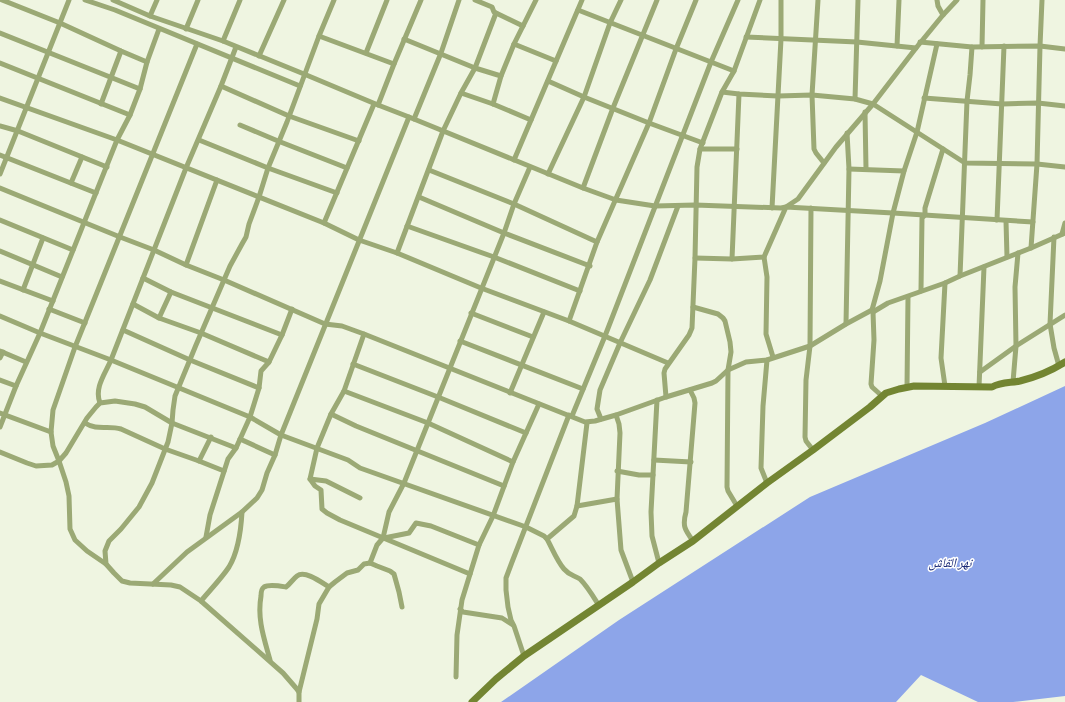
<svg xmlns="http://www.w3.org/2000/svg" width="1065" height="702" viewBox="0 0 1065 702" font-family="'Alegreya Sans','Noto Naskh Arabic',sans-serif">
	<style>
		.water { fill: #8da5e9 }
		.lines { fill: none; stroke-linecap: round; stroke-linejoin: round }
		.street { stroke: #9ba975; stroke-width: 5 }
		.secondary { stroke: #738532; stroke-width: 7 }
		.labels { text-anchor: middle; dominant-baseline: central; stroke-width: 3; stroke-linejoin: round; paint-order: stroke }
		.water-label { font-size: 13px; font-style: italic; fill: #1b2a77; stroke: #fff }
	</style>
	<rect width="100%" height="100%" fill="#eff5e1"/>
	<path class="water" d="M1065,386V696L1013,702H978L921,675L896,702H501L619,620L810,497L985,423Z"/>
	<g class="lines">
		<g class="street">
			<path d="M2,0L60,23L121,51L147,62"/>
			<path d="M85,0L115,10L300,86"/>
			<path d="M113,0L150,16L223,41L304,74L378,105L409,117L583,188L616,200L655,206L695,205L781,208L786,207L798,199L836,147L873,104L916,48L943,15L957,0"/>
			<path d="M475,0L492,7L494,12L523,26"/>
			<path d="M818,0L812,95L814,149L816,153L824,163"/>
			<path d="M937,0L938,6L943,15"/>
			<path d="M578,10L734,71"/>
			<path d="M150,16L157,0"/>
			<path d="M186,29L198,0"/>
			<path d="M0,33L140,89"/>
			<path d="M319,36L394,64"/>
			<path d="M746,37L857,42L916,48"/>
			<path d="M404,39L475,68L501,76"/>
			<path d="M223,41L240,0"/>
			<path d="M920,42L972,47L1040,46L1065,49"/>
			<path d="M514,44L556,61"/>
			<path d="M897,46L899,0"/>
			<path d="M982,47L983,0"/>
			<path d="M366,53L387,0"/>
			<path d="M259,56L284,0"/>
			<path d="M0,63L130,115"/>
			<path d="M548,81L584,97L649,123L703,143"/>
			<path d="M221,86L289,116L359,141"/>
			<path d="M722,92L739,94L778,96L812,95L855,99L873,104L965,163L1037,164L1065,167"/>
			<path d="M461,93L493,104L531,120"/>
			<path d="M0,98L117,140L324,223L359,240L397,253L481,288L569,321L668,363"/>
			<path d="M924,98L1002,104L1038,103L1065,106"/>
			<path d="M855,99L858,0"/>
			<path d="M101,104L121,51"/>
			<path d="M493,104L501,76L514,44L536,0"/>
			<path d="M378,105L394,64L421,0"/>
			<path d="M865,112L866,169"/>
			<path d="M414,119L441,53L459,0"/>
			<path d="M240,125L278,141L347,168"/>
			<path d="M0,126L18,131L107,167"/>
			<path d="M199,140L268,168L337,193"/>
			<path d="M700,149H737"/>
			<path d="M0,155L96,193"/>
			<path d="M514,160L582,0"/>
			<path d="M849,169L904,171"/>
			<path d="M429,170L514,204L597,242"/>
			<path d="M0,174L69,0"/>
			<path d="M548,174L584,97L610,23L621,0"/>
			<path d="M71,183L82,157"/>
			<path d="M0,188L120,237L154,250L186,265L224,280L325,324L342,326L364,334L585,422L595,421L616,415L666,397L712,383L716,381L728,370L746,362L767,360L810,346L846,324L872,310L873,312L888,303L945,283L960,276L1031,248L1065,233"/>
			<path d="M583,188L613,108L657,0"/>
			<path d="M419,197L504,233L590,266"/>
			<path d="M772,208L781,39V0"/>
			<path d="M811,208L810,346L806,380L805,437L806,441L813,450"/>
			<path d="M0,220L73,250"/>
			<path d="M997,220L1004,46"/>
			<path d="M1006,221L1007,257"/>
			<path d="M324,223L374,104"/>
			<path d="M407,226L494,257L580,291"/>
			<path d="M1062,234L1065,223"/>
			<path d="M1054,237L1050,324L1054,348L1059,366"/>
			<path d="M1031,248L1037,164L1040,46L1042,0"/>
			<path d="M0,251L62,277"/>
			<path d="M397,253L443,131L461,93L475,68L496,13"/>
			<path d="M764,257L767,277L766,334L773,357"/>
			<path d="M695,258L732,259L764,257L786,207L893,213L1033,222"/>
			<path d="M732,259L739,94"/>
			<path d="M186,265L217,180"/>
			<path d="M960,276L967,101L970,75L972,47"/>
			<path d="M143,278L171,292L282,335"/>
			<path d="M0,281L53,301"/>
			<path d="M23,290L43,238"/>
			<path d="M921,291L922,218L925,215V208L943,149"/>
			<path d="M133,304L159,318L201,333L269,362"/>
			<path d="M693,307L718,314L723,318L725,321L730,342L731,352L728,370L727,487L728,491L737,506"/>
			<path d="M49,309L85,323"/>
			<path d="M872,310L880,281L893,213L904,171L917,132L937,44"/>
			<path d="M873,312L874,340L871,384L872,387L882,396"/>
			<path d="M471,313L533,337"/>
			<path d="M0,316L40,333L111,360L250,417L281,435L348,460L360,468L526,527L544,536L547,539C552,548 557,561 564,569C570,576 574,575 580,579C587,586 593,596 598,604"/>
			<path d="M159,318L171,292"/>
			<path d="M569,321L597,242L649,123L676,49L696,0"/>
			<path d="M846,324L849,169L847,133"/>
			<path d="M123,330L190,360L259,388"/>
			<path d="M364,334L344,391L331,414L317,448L310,479L315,486L321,490L322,509L327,513L340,520L470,574"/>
			<path d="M460,341L583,389"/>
			<path d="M0,351L26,362"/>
			<path d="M0,358L3,352"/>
			<path d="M353,364L438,397L526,433"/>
			<path d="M980,372L1016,346L1065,315"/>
			<path d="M0,380L16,386"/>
			<path d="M1013,382L1016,346L1015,287L1018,253"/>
			<path d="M945,386L941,358L945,283"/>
			<path d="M907,387L908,297"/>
			<path d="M979,387L984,267"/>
			<path d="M690,390L694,398L695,403L686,512C682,526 685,530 693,541"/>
			<path d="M344,391L428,423L513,462"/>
			<path d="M510,393L544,312"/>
			<path d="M666,397L664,373L665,369L689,335L692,328L695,258L697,167L700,149L722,92L734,71L760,0"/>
			<path d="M657,400L651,512L652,536L659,563"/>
			<path d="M100,403C94,388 105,374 111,360L186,168L221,86L236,47"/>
			<path d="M0,413L51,432"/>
			<path d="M331,414L356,426L504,486"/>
			<path d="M616,415L619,424L620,433L617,499L621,550L633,582"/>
			<path d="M572,416L605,336L711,62L738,0"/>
			<path d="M601,419L597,409L600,390L620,343L650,280L678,206"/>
			<path d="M85,423C97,431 108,425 121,429L165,449L199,461L224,471"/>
			<path d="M0,427L16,386L40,333L117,140L130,115L140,89L147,62L159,29"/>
			<path d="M240,439L275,455"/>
			<path d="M0,452L27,463L36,466L52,465L59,461L66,453L87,418L96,407L100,403L115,401L135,404L145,407L172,423L236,448"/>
			<path d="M654,460L691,462"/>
			<path d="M199,461L211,437"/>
			<path d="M617,471L639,475H653"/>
			<path d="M310,479L326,481L360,498"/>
			<path d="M767,483L761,468L763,406L767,360"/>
			<path d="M577,506L617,499"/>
			<path d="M206,537L210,515L228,459L236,448L250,417L259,388L261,371L269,362L282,335L292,309"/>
			<path d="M384,538L409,533L416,523L431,526L479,545"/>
			<path d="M547,539L574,516L577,506L587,423"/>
			<path d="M370,563L377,545L383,538L389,512L404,483L504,233L514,204L530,167"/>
			<path d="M106,564L87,551L75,540L70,529L69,496L66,482L59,461L53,446L51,432L53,410L75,347L197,44"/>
			<path d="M153,584L187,552L242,512L257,498L262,490L267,473L275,455L281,435L409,117"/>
			<path d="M201,601C210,590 221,579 229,567C238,552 241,530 242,512"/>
			<path d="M460,609L463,612L502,618L513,625"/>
			<path d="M524,656L514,626L511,620L508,607L506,590V578L512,562L569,415"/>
			<path d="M270,660C264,638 257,619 261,596C261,593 261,589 264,587C269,584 280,586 286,587C290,584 293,579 297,576C305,570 321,582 329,587"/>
			<path d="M456,677L457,635L462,600L479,545L493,516L513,462L539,404"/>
			<path d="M299,692L317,619L319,604L329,587L335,582L347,573L358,570L364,564L370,563L377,566L390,571L394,574L399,592L402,607"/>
			<path d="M299,702V692L296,688L283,673L201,601L180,587L171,585L130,583L122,581L114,573L106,564L105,551L109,541L121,529L139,507L152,483L168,442L172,423L173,410L175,396L196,345L230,266L242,244L246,237L249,224L259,197L268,168L287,122L319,36L334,0"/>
		</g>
		<path class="secondary" d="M472,702L496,679L524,656L633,582L659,563L693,541L767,483L813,450L870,407L886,393L899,389L914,386L992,387C1001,382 1010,383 1020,381C1036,377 1051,371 1065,362"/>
	</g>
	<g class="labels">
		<g class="water-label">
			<text x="950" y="563">نهر القاش</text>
		</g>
	</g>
</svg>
